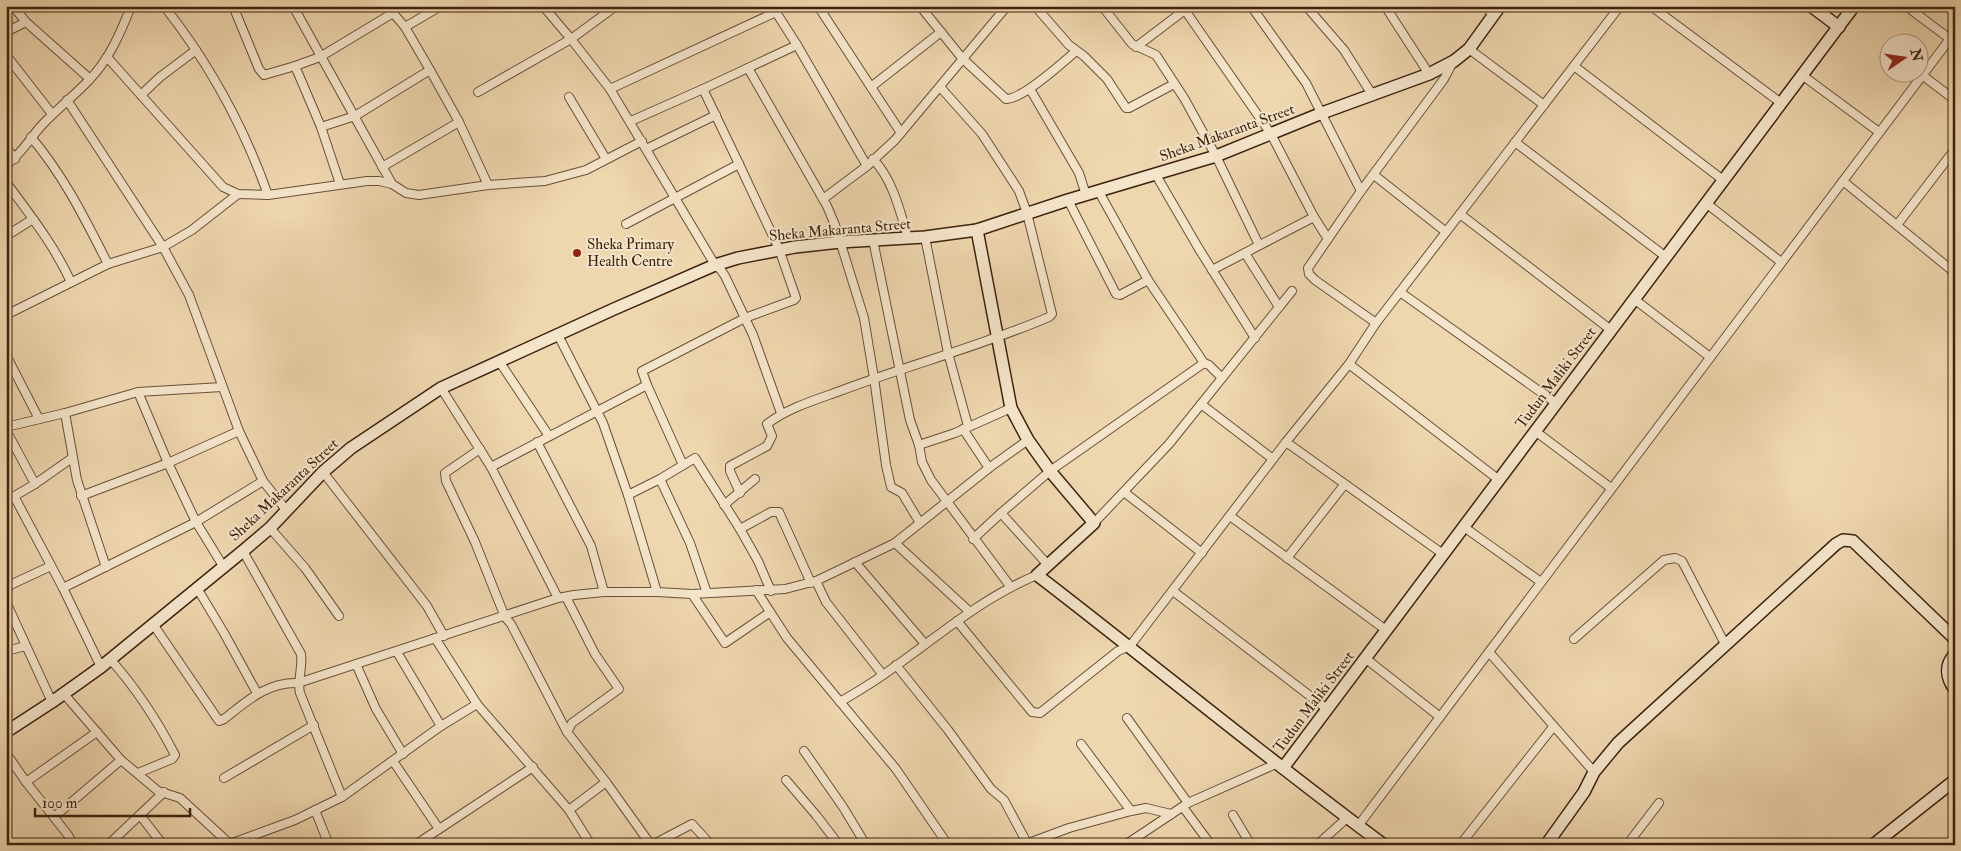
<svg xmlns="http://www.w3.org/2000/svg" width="1961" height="851" viewBox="0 0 1961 851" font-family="'IM FELL Double Pica',serif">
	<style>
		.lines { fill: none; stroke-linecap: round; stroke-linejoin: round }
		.street-casing { stroke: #6a4f37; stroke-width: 10 }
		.secondary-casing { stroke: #3e220f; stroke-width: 14 }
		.street { stroke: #f4e4ca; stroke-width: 8 }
		.secondary { stroke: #f4e4ca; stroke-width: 11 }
		.poi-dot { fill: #8f2418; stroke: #f4e4ca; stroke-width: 2 }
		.labels { text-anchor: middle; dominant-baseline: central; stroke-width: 4; stroke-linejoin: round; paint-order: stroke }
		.street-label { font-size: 15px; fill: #3e220f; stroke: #f4e4ca }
		.poi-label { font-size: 15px; fill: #3e220f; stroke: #f4e4ca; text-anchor: start }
	</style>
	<rect width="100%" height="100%" fill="#eed6ae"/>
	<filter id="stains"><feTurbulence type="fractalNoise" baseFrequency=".004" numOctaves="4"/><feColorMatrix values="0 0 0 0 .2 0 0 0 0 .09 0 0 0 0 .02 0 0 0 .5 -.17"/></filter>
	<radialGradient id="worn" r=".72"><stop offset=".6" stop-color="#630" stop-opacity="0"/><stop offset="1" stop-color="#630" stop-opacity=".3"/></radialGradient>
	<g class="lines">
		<g class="street-casing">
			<g id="street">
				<path d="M13,6L26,22L90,79"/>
				<path d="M164,6C209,63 244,127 268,195"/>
				<path d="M233,6L259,69L264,75L295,66L320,57L393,13"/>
				<path d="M293,6L392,184"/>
				<path d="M387,6L405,27L430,70L459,122L488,185"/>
				<path d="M616,6L571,39L610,89L715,265L721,270L725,276L753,335L781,413"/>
				<path d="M772,6L797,45L867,166"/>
				<path d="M818,6L901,133"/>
				<path d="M920,6L962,58L1006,99C1023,99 1062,63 1076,51"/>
				<path d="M1035,6L1069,45L1084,56L1107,79L1126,108H1129L1174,84"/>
				<path d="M1102,6L1132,44L1156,55L1184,98L1216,156L1259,245"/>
				<path d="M1182,6L1271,134L1314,217L1328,239"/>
				<path d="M1251,6L1306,83L1361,191"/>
				<path d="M1306,6L1344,50L1373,96"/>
				<path d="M1385,6L1429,74"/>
				<path d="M1486,6L1493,16"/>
				<path d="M1651,6L1781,103"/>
				<path d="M1906,6L1950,39"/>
				<path d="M405,27L441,6"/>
				<path d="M6,32L26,22"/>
				<path d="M1136,47L1190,6"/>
				<path d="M1469,49L1544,105"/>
				<path d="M6,55L52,114"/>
				<path d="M107,57L223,187L238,194L268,195L367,181H379L392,184L406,193L419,195L488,185L545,181L586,170L642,141"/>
				<path d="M295,66L321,127L340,184"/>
				<path d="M1574,66L1723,180"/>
				<path d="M748,68L827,206L835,225L864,318L874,378L886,465L891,487L902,493L920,523"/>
				<path d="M1802,75L1879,132"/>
				<path d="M1922,75L1955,100"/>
				<path d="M871,87L941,32"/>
				<path d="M610,89L776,12"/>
				<path d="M1030,89L1079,173L1086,195"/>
				<path d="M478,92L571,39L543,6"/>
				<path d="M141,95L160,77L196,50"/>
				<path d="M569,97L606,159"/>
				<path d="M67,100L163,247L189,295L239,431L263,481L287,511"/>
				<path d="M631,121L703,89L797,45"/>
				<path d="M321,127L355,116L430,70"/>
				<path d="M31,137C64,176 85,219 108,264"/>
				<path d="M1515,142L1666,257"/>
				<path d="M6,147L15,159"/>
				<path d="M646,149L716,115"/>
				<path d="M873,159C893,180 900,211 908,238"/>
				<path d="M6,165C21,155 30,138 42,125C57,109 74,96 89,80C109,60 121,32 131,6"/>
				<path d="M382,167L459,122"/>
				<path d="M1156,175L1199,249L1255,338"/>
				<path d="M1374,175L1446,232"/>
				<path d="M1843,181L1955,273"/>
				<path d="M6,182C30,215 54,245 71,282"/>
				<path d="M1099,192L1148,280L1204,363"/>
				<path d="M823,199L867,166L895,140L1007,6"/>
				<path d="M1068,200L1116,294L1120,295L1148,280"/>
				<path d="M1706,203L1781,262"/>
				<path d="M1460,214L1611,330"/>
				<path d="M626,224L739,164L703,89"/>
				<path d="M1897,225L1955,149"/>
				<path d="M6,236L33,219"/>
				<path d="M925,237L948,353L968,426"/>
				<path d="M873,240L910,420L919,445L922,462L931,480L1010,586"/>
				<path d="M1245,253L1279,307"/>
				<path d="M1212,270L1314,217"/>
				<path d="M1400,292L1556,403"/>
				<path d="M1634,299L1710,357"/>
				<path d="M6,315L108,264L163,247L192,230L238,194"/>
				<path d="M1376,323L1315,280L1309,274L1308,268L1361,191L1444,79L1453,62"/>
				<path d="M558,335L603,423L628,495L657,592"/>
				<path d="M6,355L39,419"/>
				<path d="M499,361L549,436"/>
				<path d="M1349,364L1499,480"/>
				<path d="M647,385L642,371L745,318L794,300L796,298L779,249L739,164"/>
				<path d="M441,388L491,467L558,598"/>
				<path d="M138,392L168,463L196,522L223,566"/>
				<path d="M1201,404L1273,459"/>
				<path d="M65,413L77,480L106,567"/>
				<path d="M6,427L65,413L138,392L222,387"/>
				<path d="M963,429L989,468"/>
				<path d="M6,430L35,484"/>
				<path d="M1535,431L1611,488"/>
				<path d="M537,442L591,546L604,592"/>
				<path d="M1286,442L1443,554"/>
				<path d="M919,445L955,433L1011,408"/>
				<path d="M480,449L445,473L446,481L475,542L505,617L511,624L567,732L606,782L651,845"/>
				<path d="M491,467L647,385L683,465"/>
				<path d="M323,472L427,606L444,636"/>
				<path d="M660,479L690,543L707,593"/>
				<path d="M1124,492L1202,553"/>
				<path d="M740,493L730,471V466L767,446L772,436L767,424C788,408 815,400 840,391C909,365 981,346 1049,317L1052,314L1027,213L1019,191L982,134L941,88"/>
				<path d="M628,495L660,479L695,458L740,529L758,561L771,591"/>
				<path d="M14,496L63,588L101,667"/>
				<path d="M81,496L168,463L239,431"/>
				<path d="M6,501L35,484L72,458"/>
				<path d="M724,505L755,479"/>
				<path d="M1230,516L1386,630"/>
				<path d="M1094,523L1169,444L1292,291"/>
				<path d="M1464,527L1541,582"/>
				<path d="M270,528L305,568L339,616"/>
				<path d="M740,529L771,512H779L811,583"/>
				<path d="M973,539L1001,513"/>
				<path d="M895,543L989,468L1028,440"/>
				<path d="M243,551L301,654C303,668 297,680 300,693L342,797"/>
				<path d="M1287,558L1344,485"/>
				<path d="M855,562L925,644"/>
				<path d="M1048,565L1001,513L1050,471L1204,363L1209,365L1222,378"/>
				<path d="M816,581L826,602L883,675"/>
				<path d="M63,588L196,522L263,481"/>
				<path d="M197,588L224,633L257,693"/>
				<path d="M756,590L787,638L896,769L948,845"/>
				<path d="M1173,591L1327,709"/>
				<path d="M6,593L10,585L51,566"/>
				<path d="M692,594L725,643L769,613"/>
				<path d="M566,597L595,654L619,689L572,723L567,732"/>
				<path d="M6,602L52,702"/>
				<path d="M957,621L1032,712L1040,713L1118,651L1130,646L1286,442L1349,364L1376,323L1620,6"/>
				<path d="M153,624L219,721L224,719C247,701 267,682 298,683L558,598L574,595L604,592H657L692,594L785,589L816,581L895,543L970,612"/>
				<path d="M435,638L477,704L569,810L591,845"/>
				<path d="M1574,639L1664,560L1675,558L1682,561L1726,646"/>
				<path d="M6,651L26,646"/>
				<path d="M397,652L441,726"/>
				<path d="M1489,652L1594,772"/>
				<path d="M1365,658L1440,717"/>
				<path d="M110,659C136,688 157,720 175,755L172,759L138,773"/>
				<path d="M356,664L376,709L403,754"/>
				<path d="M896,665L948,730L991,789L1004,800L1027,843"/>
				<path d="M64,694L121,760L158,791L180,798L231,845"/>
				<path d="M840,702C855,693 869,685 883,675C934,640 979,599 1037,575"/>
				<path d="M1127,718L1188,803"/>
				<path d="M1081,744L1131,811"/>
				<path d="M804,751L843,807L866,845"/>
				<path d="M6,753L26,782L68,835L73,845"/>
				<path d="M393,761L439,829"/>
				<path d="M224,778L314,725"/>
				<path d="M786,780L816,815L839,845"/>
				<path d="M26,782L97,732"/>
				<path d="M1183,807L1211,845"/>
				<path d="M315,810L329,845"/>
				<path d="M569,810L606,782"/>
				<path d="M140,815L163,845"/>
				<path d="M1233,815L1251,845"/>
				<path d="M54,817L121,760"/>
				<path d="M1358,826L1955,32"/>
				<path d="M108,845L164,792"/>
				<path d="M227,845L295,820L342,797L441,726L477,704"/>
				<path d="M415,845L533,767"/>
				<path d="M652,845L692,824L711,845"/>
				<path d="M1023,845L1069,828L1131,811L1146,808L1171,814"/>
				<path d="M1125,845L1188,803L1278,763"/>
				<path d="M1317,845L1347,818"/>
				<path d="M1460,845L1553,727"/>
				<path d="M1627,845L1659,803"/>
			</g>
		</g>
		<g class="secondary-casing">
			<g id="secondary">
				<path d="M1811,6L1839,27"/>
				<path d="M977,230L1011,408L1028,440L1050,471L1094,523L1037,575C1153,664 1266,758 1384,845"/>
				<path d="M1955,654C1944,666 1946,677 1955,690"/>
				<path d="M6,732L52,702L101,667L243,551L270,528L323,472L351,448L441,388L614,309L715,265L738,258L795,247L840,242L925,237L977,230L1068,200L1216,156L1322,113L1429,74L1454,61L1469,49L1500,6"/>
				<path d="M1283,768L1854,6"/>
				<path d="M1546,845L1584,792L1594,772L1618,743L1836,544L1843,540L1853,541L1955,639"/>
				<path d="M1873,845L1955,780"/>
			</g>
		</g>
		<use href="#street" class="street"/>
		<use href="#secondary" class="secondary"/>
	</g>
	<circle class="poi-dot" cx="577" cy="253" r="5"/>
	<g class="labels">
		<g class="street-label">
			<text transform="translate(1227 133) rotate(-20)">Sheka Makaranta Street</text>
			<text transform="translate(840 230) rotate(-5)">Sheka Makaranta Street</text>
			<text transform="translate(1556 378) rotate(-53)">Tudun Maliki Street</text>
			<text transform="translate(284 490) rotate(-43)">Sheka Makaranta Street</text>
			<text transform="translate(1314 702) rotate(-53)">Tudun Maliki Street</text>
		</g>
		<g class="poi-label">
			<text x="587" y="244">Sheka Primary<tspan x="587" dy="17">Health Centre</tspan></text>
		</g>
	</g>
	<rect width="1961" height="851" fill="none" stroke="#eed6ae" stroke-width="25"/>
	<rect x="8" y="8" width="1946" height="836" fill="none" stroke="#3e220f" stroke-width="2.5"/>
	<rect x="12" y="12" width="1936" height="826" fill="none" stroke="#3e220f"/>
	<g transform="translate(1904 58) rotate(77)"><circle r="24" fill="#f4e4ca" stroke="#ab967f"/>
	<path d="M0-4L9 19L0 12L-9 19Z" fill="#8f2418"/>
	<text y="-8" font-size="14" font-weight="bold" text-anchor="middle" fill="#3e220f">N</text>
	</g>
	<path d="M35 808v8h155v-8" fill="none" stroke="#3e220f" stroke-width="2.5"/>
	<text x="42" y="808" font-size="15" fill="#3e220f" stroke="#f4e4ca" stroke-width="4" paint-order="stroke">100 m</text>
	<rect width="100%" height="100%" filter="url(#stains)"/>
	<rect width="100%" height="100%" fill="url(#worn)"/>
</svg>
